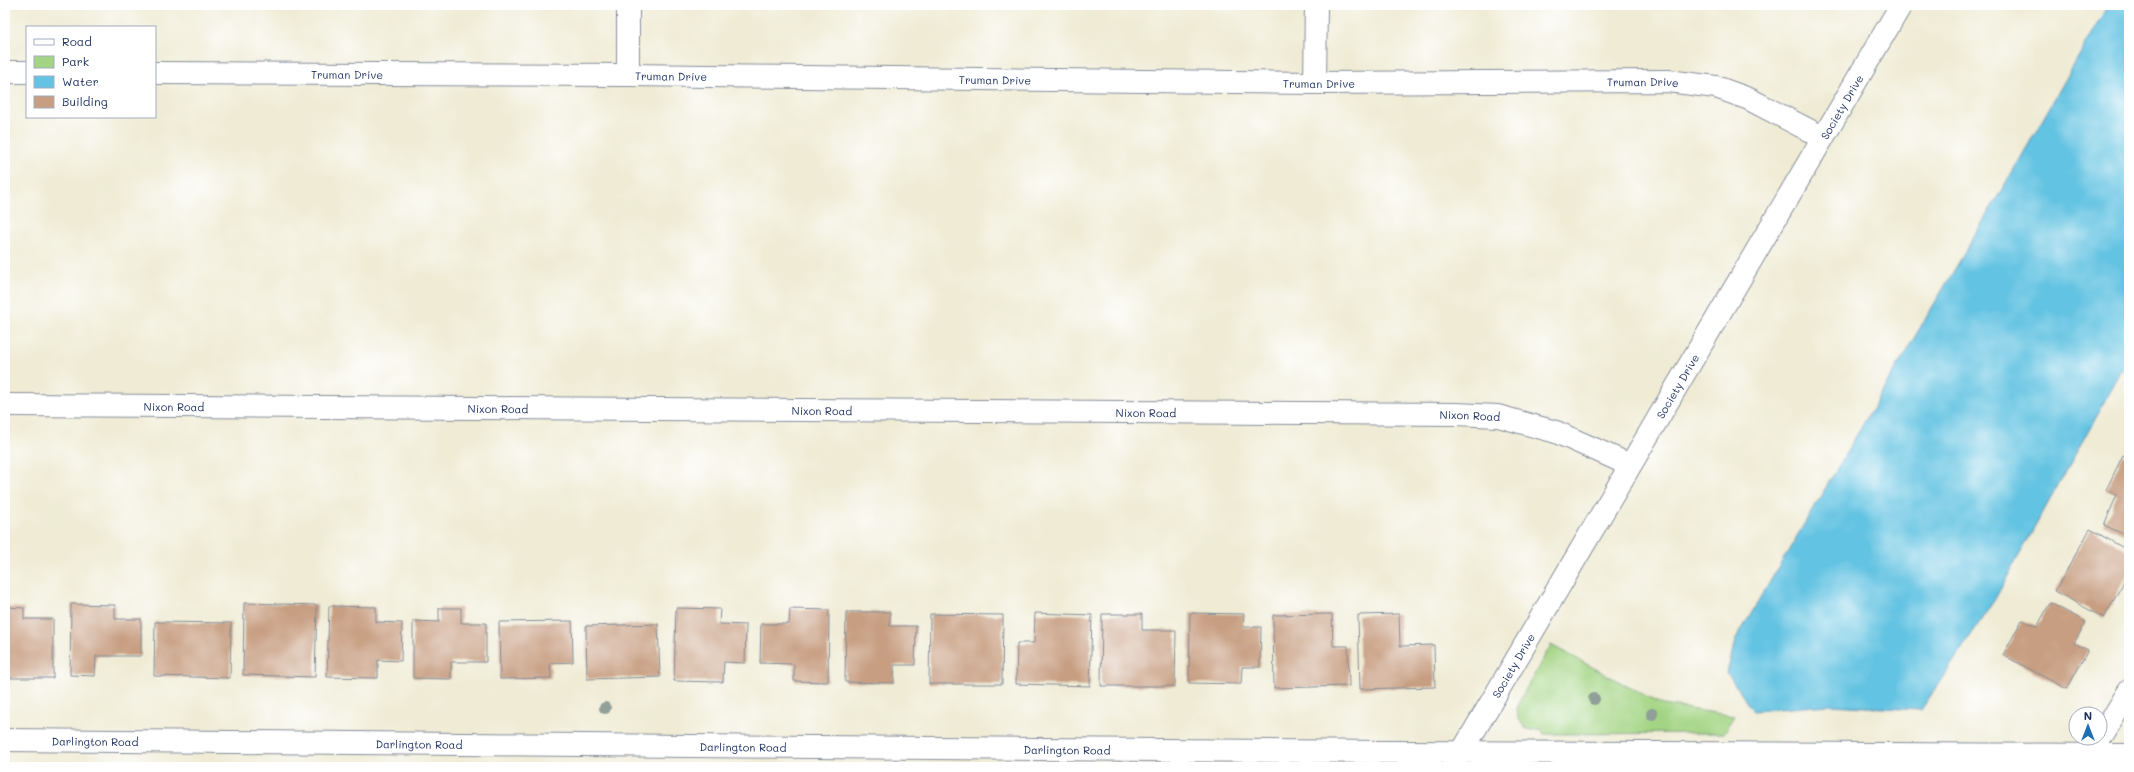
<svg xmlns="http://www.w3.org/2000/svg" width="2134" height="772" viewBox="0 0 2134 772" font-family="Mali,sans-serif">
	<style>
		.green { fill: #a3d483; stroke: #5f8270 }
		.water { fill: #64c3e2; stroke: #4079a0 }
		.building { fill: #c79e81 }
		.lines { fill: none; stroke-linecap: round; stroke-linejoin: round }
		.minor-casing { stroke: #858d99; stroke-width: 24 }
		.tertiary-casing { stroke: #858d99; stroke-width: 24 }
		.minor { stroke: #fff; stroke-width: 22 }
		.tertiary { stroke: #fff; stroke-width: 22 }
		.tree { fill: #919f99 }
		.labels { text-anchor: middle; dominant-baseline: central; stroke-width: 3.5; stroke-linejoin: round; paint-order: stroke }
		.street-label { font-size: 11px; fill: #1b2f5e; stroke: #fff }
	</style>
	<rect width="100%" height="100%" fill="#fff"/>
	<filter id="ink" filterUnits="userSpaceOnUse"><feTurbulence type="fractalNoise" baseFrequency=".025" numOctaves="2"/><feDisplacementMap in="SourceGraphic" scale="8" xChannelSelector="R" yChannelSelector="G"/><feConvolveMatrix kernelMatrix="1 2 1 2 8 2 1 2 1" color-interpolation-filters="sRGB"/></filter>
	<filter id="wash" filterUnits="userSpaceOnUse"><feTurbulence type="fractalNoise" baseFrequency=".012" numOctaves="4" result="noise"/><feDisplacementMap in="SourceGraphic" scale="16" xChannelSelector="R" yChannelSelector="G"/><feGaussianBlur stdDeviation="0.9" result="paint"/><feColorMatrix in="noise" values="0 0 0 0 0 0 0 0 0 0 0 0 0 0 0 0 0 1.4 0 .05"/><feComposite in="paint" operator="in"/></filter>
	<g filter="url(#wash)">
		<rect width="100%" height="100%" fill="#efebd4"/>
		<path class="green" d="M1551,645L1663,705L1735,716L1724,733L1544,734L1541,729L1530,730L1525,728L1518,718L1517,709L1518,703Z"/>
		<path class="water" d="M2108,5H2129V357L1995,599L1921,710L1829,705L1753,711L1727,673L1735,641L2027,147Z"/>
		<g id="blocks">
			<g class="building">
				<path d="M2123,455L2129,458V537L2104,525L2117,495L2106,490Z"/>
				<path d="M2090,529L2129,551V572L2104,618L2055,591Z"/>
				<path d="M244,603L317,605L315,677L243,675Z"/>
				<path d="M2050,603L2086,622L2074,643L2088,650L2067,689L2003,655L2022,620L2037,627Z"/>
				<path d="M71,604L115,605V619H141V656H96L95,676L70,675Z"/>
				<path d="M329,606L376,607V622L402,623L401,661L378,660V678L327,677Z"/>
				<path d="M5,607L24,608V619H53V678H5Z"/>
				<path d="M439,608H461V623H486V662H451V679L413,678V621L439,622Z"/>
				<path d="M676,608L720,609L719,624L746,625L745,663L724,662L723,682L674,681Z"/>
				<path d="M790,609L829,610L828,682L794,681V664L760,663L761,624H789Z"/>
				<path d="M846,612H890V626H916L915,665H894V683L845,682Z"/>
				<path d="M1035,613L1092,615L1090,686L1016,684L1017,643H1034Z"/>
				<path d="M1190,613L1244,614L1243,627H1261L1260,667H1242L1241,684L1189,683Z"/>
				<path d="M930,614L1003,615L1002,684H929Z"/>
				<path d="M1102,614H1142V630H1176L1175,686H1101Z"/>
				<path d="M1332,614L1333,646H1348L1349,686L1274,688L1273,615Z"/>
				<path d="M1399,614L1400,646L1434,645L1435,687L1360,689L1358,615Z"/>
				<path d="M572,621L573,662L550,663L551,678L500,679L499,622Z"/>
				<path d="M155,622L231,623L230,678L154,676Z"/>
				<path d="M658,624L660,677L587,679L586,626Z"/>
			</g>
		</g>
	</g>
	<g filter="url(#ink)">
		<use href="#blocks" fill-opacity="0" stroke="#858d99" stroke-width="1"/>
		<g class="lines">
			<g class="minor-casing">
				<g id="minor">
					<path d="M628,5V75"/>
					<path d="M5,72H27"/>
					<path id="s1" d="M155,73L628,75L1315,83L1668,81L1716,87L1749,99L1822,137"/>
					<path d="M1315,83L1316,5"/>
					<path id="s2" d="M5,405L1456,414L1498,416L1556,432L1630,465"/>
					<path id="s3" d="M1453,767L1901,5"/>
					<path d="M2083,767L2129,691"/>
				</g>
			</g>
			<g class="tertiary-casing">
				<g id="tertiary">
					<path id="s4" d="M5,740L1386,752L2129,755"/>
				</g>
			</g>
			<use href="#minor" class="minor"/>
			<use href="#tertiary" class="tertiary"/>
		</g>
		<g class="tree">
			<circle cx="1594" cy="699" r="6"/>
			<circle cx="605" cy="708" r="6"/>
			<circle cx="1652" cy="714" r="6"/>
		</g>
	</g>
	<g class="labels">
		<g class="street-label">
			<text stroke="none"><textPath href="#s1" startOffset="192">Truman Drive</textPath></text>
			<text stroke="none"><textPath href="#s1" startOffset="516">Truman Drive</textPath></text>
			<text stroke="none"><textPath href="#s1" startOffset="840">Truman Drive</textPath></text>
			<text stroke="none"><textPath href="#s1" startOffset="1488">Truman Drive</textPath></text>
			<text stroke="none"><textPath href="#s1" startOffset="1164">Truman Drive</textPath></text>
			<text stroke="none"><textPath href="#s3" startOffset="766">Society Drive</textPath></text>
			<text stroke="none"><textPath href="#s3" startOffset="442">Society Drive</textPath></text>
			<text stroke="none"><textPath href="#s2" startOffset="169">Nixon Road</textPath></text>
			<text stroke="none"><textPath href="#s2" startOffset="493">Nixon Road</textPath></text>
			<text stroke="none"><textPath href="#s2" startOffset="817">Nixon Road</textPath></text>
			<text stroke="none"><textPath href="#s2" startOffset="1141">Nixon Road</textPath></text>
			<text stroke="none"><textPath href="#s2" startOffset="1465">Nixon Road</textPath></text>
			<text stroke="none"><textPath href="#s3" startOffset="118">Society Drive</textPath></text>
			<text stroke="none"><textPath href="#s4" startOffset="90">Darlington Road</textPath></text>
			<text stroke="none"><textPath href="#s4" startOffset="414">Darlington Road</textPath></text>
			<text stroke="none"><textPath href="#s4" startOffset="738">Darlington Road</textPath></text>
			<text stroke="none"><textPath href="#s4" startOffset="1062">Darlington Road</textPath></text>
		</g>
	</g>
	<rect width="2134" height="772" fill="none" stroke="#fff" stroke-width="20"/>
	<rect x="26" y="26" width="130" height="92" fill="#ffffff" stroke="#a4acbf"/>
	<rect x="34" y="39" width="20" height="6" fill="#ffffff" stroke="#a4acbf"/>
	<text x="62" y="46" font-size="12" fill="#1b2f5e">Road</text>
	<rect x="34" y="56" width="20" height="12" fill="#a3d483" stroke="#a4acbf"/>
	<text x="62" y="66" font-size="12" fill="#1b2f5e">Park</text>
	<rect x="34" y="76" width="20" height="12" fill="#64c3e2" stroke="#a4acbf"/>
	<text x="62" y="86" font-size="12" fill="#1b2f5e">Water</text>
	<rect x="34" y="96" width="20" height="12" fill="#c79e81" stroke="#a4acbf"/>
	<text x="62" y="106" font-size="12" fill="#1b2f5e">Building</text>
	<g transform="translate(2088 726)"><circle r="19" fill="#ffffff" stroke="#a4acbf"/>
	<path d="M0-3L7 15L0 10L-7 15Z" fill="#1f6fb2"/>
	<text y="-6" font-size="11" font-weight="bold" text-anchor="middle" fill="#1b2f5e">N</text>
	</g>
</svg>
